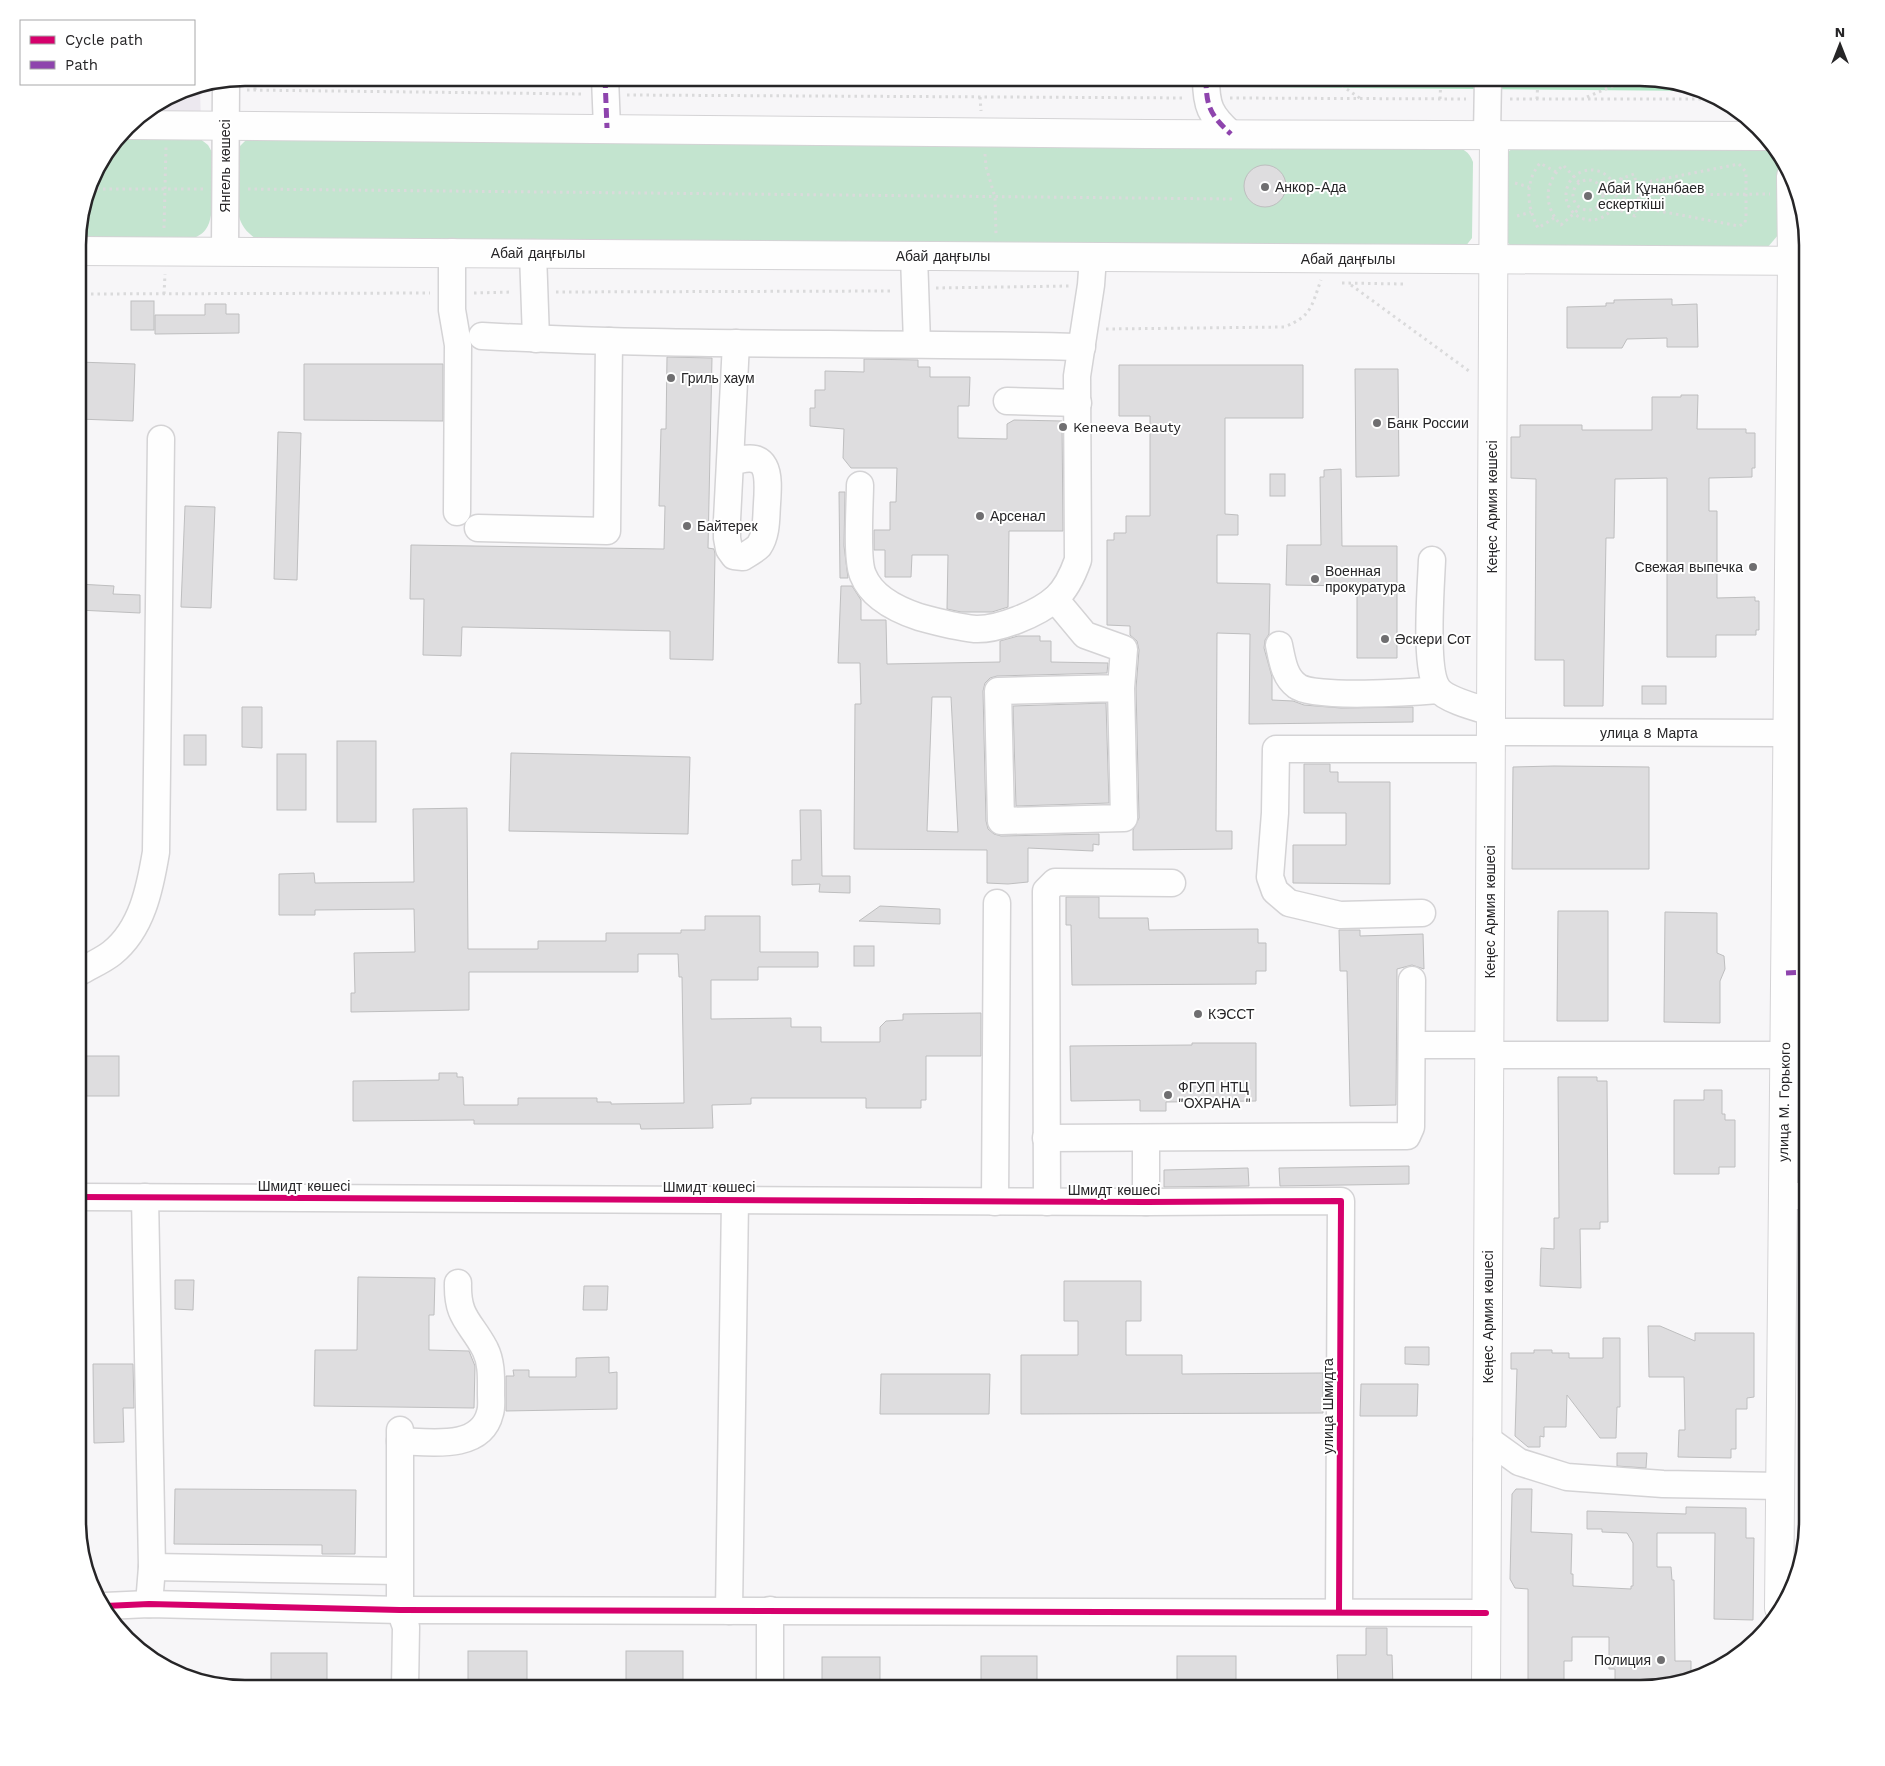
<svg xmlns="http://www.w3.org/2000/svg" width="1885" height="1766" viewBox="0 0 1885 1766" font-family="'Work Sans',sans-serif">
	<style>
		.built { fill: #ece8ef }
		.green { fill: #c3e4cf }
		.forest { fill: #aee6c4 }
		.building { fill: #dedddf; stroke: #bebebf; fill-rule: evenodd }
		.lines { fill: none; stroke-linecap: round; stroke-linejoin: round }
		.minor-casing { stroke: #d4d3d5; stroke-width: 29 }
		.major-casing { stroke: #d4d3d5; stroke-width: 30 }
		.path { stroke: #dadadb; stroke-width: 3; stroke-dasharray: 2.5 4; stroke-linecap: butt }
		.minor { stroke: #fefefe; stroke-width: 26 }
		.major { stroke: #fefefe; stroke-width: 28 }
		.quiet { stroke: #8e44ad; stroke-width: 5; stroke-dasharray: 10 5; stroke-linecap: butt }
		.cycleway-casing { stroke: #fff; stroke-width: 9 }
		.cycleway { stroke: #d6006c; stroke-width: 6 }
		.poi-dot { fill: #6f6e70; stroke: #fff; stroke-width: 2 }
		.labels { text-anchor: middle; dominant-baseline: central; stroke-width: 4; stroke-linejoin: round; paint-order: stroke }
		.street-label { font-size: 14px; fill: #262527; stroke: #fff }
		.poi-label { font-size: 14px; fill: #262527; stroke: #fff; text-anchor: start }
		.rim { fill: none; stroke: #262527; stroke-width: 2.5 }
	</style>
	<rect width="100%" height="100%" fill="#f7f6f8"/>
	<path class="built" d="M200,87L202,164L135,119L182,90Z"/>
	<g class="green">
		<path d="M124,133L199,138L208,145L213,154C212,171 216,217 206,229C201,236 194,238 186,241H78L95,171Z"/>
		<path d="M252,134L1453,145C1463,149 1469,151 1473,162L1472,238L1465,247L258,240C247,233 241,226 238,213L240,146Z"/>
		<path d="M1513,148H1765C1773,151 1777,155 1779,164V234L1767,248L1512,247L1506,241L1504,161L1508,152Z"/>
	</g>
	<path class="forest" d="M1234,78H1640L1705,91L1234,87Z"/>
	<g class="building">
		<circle cx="1265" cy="186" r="21"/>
		<path d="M1672,299V305L1697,304L1698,347H1667V338L1627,339L1622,348H1567V307L1606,306V303H1614V300Z"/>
		<rect x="131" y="301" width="23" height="29"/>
		<path d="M205,304H226V314H239V333L155,334V315H205Z"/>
		<path d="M667,357L712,358L708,548L714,549L715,554L713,660L670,659V631L462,627L461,656L423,655L424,599H410L411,545L664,549L665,506H659L661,429H666Z"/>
		<path d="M864,359L918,360V367H930V377H970L969,406H958V438L1007,439V424L1014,420L1062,421L1063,531H1009L1008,607L992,612H961L947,609L948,555H912L911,577H885V550H874V530H890V502H896L897,468H851L843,458L844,429L810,426V408H815V390H825V371L864,372Z"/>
		<path d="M78,362L135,364L133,421L78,419Z"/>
		<path d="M304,364H443V421L304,420Z"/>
		<path d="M1119,365H1303V418H1225V514L1238,515V535H1217V583L1270,584L1269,634L1265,640L1264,648L1272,677V700L1293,701L1304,705L1341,708L1413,707V722L1249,724L1250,634L1217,633L1216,831H1232V849L1133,850V830L1139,818L1136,688L1139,650L1137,641L1130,635V626L1107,625V540H1114V533H1126V516H1150V416H1119Z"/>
		<path d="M1355,369H1398L1399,476L1356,477Z"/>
		<path d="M1681,395H1698L1697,429H1746V433H1755V468H1752V477L1709,478V511H1717V598L1755,597V601H1759V630H1756V635H1716V657H1667V478L1615,479L1614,538H1606L1603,706H1564V660H1535L1536,479L1511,478V437H1520V425H1582V430H1652V397H1681Z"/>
		<path d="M278,432L301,433L297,580L274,579Z"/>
		<path d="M1341,469L1342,546H1397V658H1357V586L1286,585L1287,545H1321L1320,477H1324V470Z"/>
		<rect x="1270" y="474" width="15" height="22"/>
		<path d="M839,492H845L844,546L848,578H840Z"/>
		<path d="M185,506L215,507L211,608L181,607Z"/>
		<path d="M78,584L114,586L113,594L140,595V613L78,610Z"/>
		<path d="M841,586H852L861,600V620H886L887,664L1000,662V641L1018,636H1040V641H1051V662L1108,663L1107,673L997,676L990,678L985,683L983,691L986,821L988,829L994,834L1001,836L1099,834V845L1093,844V851L1028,848V882L1008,884L987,883V850L854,849L855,704H861L860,663H838ZM932,697H951L958,832L927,831Z"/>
		<rect x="1642" y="686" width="24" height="18"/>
		<path d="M1106,703L1109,803L1016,806L1013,706Z"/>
		<path d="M242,707H262V748L242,747Z"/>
		<rect x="184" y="735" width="22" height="30"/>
		<rect x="337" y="741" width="39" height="81"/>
		<path d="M511,753L690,757L688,834L509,831Z"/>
		<rect x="277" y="754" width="29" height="56"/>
		<path d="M1304,764H1330V772H1338V782H1390V884L1293,883V845H1346V813H1304Z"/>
		<path d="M1554,766L1649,767V869H1512L1513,767Z"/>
		<path d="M467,808L468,949H538V941H606V933H681V930H705V916H760V952H818V967H758V980H711V1019L791,1018V1027H821V1042H880V1027L886,1021L903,1020V1014L981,1013V1056H926V1100H921V1108H866V1098H751V1104L712,1105L713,1128L641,1129L640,1124H474V1120L353,1121V1081L439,1080V1073H457V1077H463L464,1105H518V1098H597V1102H611V1104L684,1103L682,977H679L678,954H638V972H469V1010L351,1012V993H355L354,953L415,952L414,909L315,910V915H279V874L314,873L315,883L414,882L413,809Z"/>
		<path d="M800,810H821L822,876H850V893L819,892L820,884L792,885V860H801Z"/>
		<path d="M1066,897H1099V918H1148L1149,930L1258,929V943H1266V971H1256V984L1072,985L1071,925H1066Z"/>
		<path d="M880,906L940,909V924L859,921Z"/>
		<path d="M1558,911H1608V1021H1557Z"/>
		<path d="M1665,912L1717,913V953L1724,956L1725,969L1720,981V1023L1664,1022Z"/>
		<path d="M1339,930H1360V936L1423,934L1424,969L1412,965L1397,969L1396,1105L1350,1106L1347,971H1340Z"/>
		<rect x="854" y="946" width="20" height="20"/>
		<path d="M1192,1043H1256V1101L1166,1102V1111H1140V1100L1071,1101L1070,1046L1192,1045Z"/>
		<rect x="86" y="1056" width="33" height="40"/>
		<path d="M1558,1077H1597V1081H1607L1608,1222H1600V1229H1580L1581,1288L1540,1286L1541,1248L1554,1249V1218H1559Z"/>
		<path d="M1704,1090H1722V1114H1725V1120H1735V1167H1719V1174H1674V1100H1704Z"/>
		<path d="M1409,1166V1184L1280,1186L1279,1168Z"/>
		<path d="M1248,1168L1249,1186L1164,1187V1170Z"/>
		<path d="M358,1277L435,1278L434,1315H429V1350L469,1351L475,1366L474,1408L314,1406L315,1350H357Z"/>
		<path d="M175,1280H194L193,1310L175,1309Z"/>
		<path d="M1064,1281H1141V1321H1126V1355H1182V1374L1323,1373V1413L1021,1414V1355H1078V1321H1064Z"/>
		<path d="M584,1286H608L607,1310H583Z"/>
		<path d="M1648,1326H1660L1695,1341V1333H1754V1397L1747,1398V1409H1736V1449H1731V1458L1678,1457L1679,1430H1685L1684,1377H1649Z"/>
		<path d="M1603,1338H1620V1407H1617L1616,1438H1600L1567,1395L1566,1427H1544V1437L1540,1436V1447H1528L1515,1436L1517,1369H1511V1353H1534V1350H1552V1353H1569V1358H1603Z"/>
		<path d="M1405,1347H1429V1365L1405,1364Z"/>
		<path d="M609,1357V1373L617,1372V1409L506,1411V1376H514L513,1370H529V1377H576V1358Z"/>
		<path d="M93,1364H133L134,1408H123L124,1442L94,1443Z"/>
		<path d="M881,1374H990L989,1414H880Z"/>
		<path d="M1361,1384H1418L1417,1416H1360Z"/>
		<path d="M1617,1453H1647L1646,1468L1617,1466Z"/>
		<path d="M175,1489L356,1490L355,1554H322V1545L174,1544Z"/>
		<path d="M1516,1489H1532L1531,1532L1572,1534L1571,1574H1573V1586L1631,1589V1586H1633V1543L1627,1533L1602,1532V1529H1587V1511L1686,1514V1507L1746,1508V1538H1754L1753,1620L1714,1619L1715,1533H1657V1567H1671L1672,1580H1674L1675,1661H1691V1678L1640,1688H1615V1669H1609V1637H1572V1661H1564V1688H1537V1685H1528V1589L1515,1588L1510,1579L1512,1494Z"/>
		<path d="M1366,1628H1387V1655H1392L1393,1688H1338L1337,1655H1366Z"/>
		<rect x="468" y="1651" width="59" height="37"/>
		<rect x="626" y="1651" width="57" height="37"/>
		<rect x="271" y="1653" width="56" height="35"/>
		<rect x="981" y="1656" width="56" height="32"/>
		<rect x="1177" y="1656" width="59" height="32"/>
		<rect x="822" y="1657" width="58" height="31"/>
	</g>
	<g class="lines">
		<g class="minor-casing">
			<g id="minor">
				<path d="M605,78L607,128"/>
				<path d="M1206,78C1206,106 1210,115 1231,134"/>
				<path d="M1487,135L1488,78"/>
				<path d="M225,251L226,81"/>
				<path d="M452,252V310L458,345L457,512"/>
				<path d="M533,253L536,339"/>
				<path d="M914,256L917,343"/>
				<path d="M482,336C682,347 882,342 1082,347"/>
				<path d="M1007,401L1078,403"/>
				<path d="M730,463C770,448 769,474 767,504C766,518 767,534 759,546C755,550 748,554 743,557L734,556L729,549L727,538V520L736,343"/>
				<path d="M860,485C860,504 856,560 863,575C872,598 898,610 919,617C937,622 956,627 975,629C998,630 1038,614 1056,598C1067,588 1073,574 1078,560L1077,376L1091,285L1093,257"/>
				<path d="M478,528L607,531L609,341"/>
				<path d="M1432,560C1431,586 1424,670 1438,689C1446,700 1478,708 1491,712"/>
				<path d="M1055,599L1085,635L1124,649L1121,688L1124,818L1001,821L998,691L1121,688"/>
				<path d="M1279,645C1282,659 1284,677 1297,686C1313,699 1414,692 1438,690"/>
				<path d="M1491,732L1807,733"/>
				<path d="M1422,913L1340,915L1289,903L1275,891L1270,877L1275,813L1276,749H1491"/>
				<path d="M78,973C89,966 102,961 112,953C142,929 150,888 156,852L161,439"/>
				<path d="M1786,973L1807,972"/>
				<path d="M1412,1045H1489"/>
				<path d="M1489,1055H1785"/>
				<path d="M1046,1138L1407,1136L1411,1127L1412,980"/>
				<path d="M1146,1138V1202"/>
				<path d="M1783,1196H1807"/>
				<path d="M78,1197L1146,1202L1341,1201L1339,1612"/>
				<path d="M145,1197L152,1567L149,1604"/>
				<path d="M995,1202L997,903"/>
				<path d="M1047,1202L1046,891L1055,882L1172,883"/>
				<path d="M400,1430V1610L406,1627L405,1688"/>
				<path d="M1487,1439L1519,1462L1567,1477L1663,1484L1780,1486"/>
				<path d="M400,1441C429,1442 481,1451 490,1413C492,1407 491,1400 491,1394C491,1378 492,1363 485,1349C470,1321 457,1318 458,1283"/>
				<path d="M152,1567L399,1571"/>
				<path d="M105,1606L149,1604L400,1610L1486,1613"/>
				<path d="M770,1610V1688"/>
				<path d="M729,1611L735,1200"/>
			</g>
		</g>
		<g class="major-casing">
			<g id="major">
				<path d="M130,125L1146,134L1765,136"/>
				<path d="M78,251L1807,261"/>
				<path d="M1779,1608L1792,261L1791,176"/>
				<path d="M1486,1688L1494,135"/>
			</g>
		</g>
		<g class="path">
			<path d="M1331,78L1361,99"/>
			<path d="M184,90L194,88"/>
			<path d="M195,90H204"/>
			<path d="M247,90L584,94"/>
			<path d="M255,90V78"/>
			<path d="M627,95L1186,98"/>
			<path d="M980,97L981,111"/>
			<path d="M1587,97L1632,78"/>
			<path d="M1230,98L1466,99"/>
			<path d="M1440,99L1441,78"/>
			<path d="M1510,99H1717"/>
			<path d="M1537,99L1538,78"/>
			<path d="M985,154L986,167L995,197L996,234"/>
			<circle cx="1591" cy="195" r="25"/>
			<path d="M1621,178L1625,193L1622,211"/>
			<path d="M1662,179V211"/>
			<circle cx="1588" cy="195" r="15"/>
			<path d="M1579,182L1563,165C1544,183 1543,206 1561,225L1580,208"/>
			<path d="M1515,183L1529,187"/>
			<path d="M1637,184L1739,164L1746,172V216L1745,223L1739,226L1638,207"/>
			<path d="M1601,186L1634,174L1639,195L1635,216L1601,203"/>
			<path d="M90,189H204"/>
			<path d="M248,189L1232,199"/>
			<path d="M1639,195L1770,194"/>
			<path d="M1517,216L1531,212"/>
			<path d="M1554,218L1538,228C1527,207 1524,183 1540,163L1556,172"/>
			<path d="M164,228L166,147"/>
			<path d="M1342,283L1403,284"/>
			<path d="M1351,285L1469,371"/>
			<path d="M936,288L1069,286"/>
			<path d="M556,292L892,291"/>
			<path d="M474,293L512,292"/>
			<path d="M78,294L430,293"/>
			<path d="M164,294L165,274"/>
			<path d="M1106,329L1284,327C1312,316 1311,307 1321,280"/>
			<path d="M1761,1635V1623"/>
		</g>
		<use href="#minor" class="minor"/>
		<use href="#major" class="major"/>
		<g class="quiet">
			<path d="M605,78L607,128"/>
			<path d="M1206,78C1206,106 1210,115 1231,134"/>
			<path d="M1786,973L1807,972"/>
		</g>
		<g class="cycleway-casing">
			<g id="cycleway">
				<path d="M78,1197L1146,1202L1341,1201L1339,1612"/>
				<path d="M105,1606L149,1604L400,1610L1486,1613"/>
			</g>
		</g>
		<use href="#cycleway" class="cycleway"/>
	</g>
	<g class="poi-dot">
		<circle cx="1265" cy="187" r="5"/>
		<circle cx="1588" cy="196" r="5"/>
		<circle cx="671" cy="378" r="5"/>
		<circle cx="1377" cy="423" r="5"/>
		<circle cx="1063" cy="427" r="5"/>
		<circle cx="980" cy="516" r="5"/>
		<circle cx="687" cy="526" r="5"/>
		<circle cx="1753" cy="567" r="5"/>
		<circle cx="1315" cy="579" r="5"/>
		<circle cx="1385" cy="639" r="5"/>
		<circle cx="1198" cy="1014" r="5"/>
		<circle cx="1168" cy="1095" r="5"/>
		<circle cx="1661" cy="1660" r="5"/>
	</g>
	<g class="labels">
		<g class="street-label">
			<text transform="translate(225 166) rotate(-90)">Янгель көшесі</text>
			<text x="538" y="253">Абай даңғылы</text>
			<text x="943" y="256">Абай даңғылы</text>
			<text x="1348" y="259">Абай даңғылы</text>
			<text transform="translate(1492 507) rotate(-90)">Кеңес Армия көшесі</text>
			<text x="1649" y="733">улица 8 Марта</text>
			<text transform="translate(1490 912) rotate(-90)">Кеңес Армия көшесі</text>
			<text transform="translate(1784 1102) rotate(-89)">улица М. Горького</text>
			<text x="304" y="1186">Шмидт көшесі</text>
			<text x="709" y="1187">Шмидт көшесі</text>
			<text x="1114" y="1190">Шмидт көшесі</text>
			<text transform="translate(1488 1317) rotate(-90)">Кеңес Армия көшесі</text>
			<text transform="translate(1328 1406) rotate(-90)">улица Шмидта</text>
		</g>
		<g class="poi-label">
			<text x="1275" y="187">Анкор-Ада</text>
			<text x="1598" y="188">Абай Құнанбаев<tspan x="1598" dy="16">ескерткіші</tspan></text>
			<text x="681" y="378">Гриль хаум</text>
			<text x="1387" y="423">Банк России</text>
			<text x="1073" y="427">Keneeva Beauty</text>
			<text x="990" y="516">Арсенал</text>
			<text x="697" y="526">Байтерек</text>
			<text x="1743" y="567" text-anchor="end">Свежая выпечка</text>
			<text x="1325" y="571">Военная<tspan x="1325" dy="16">прокуратура</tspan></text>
			<text x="1395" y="639">Әскери Сот</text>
			<text x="1208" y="1014">КЭССТ</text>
			<text x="1178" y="1087">ФГУП НТЦ<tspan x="1178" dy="16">"ОХРАНА "</tspan></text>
			<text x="1651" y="1660" text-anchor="end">Полиция</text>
		</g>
	</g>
	<path d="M0 0H1885V1766H0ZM245 86H1640A159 159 0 0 1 1799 245V1521A159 159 0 0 1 1640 1680H245A159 159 0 0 1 86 1521V245A159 159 0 0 1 245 86Z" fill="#fff" fill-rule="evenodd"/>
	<path class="rim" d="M245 86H1640A159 159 0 0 1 1799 245V1521A159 159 0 0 1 1640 1680H245A159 159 0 0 1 86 1521V245A159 159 0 0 1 245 86Z"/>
	<rect x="20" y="20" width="175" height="65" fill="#ffffff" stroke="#a8a8a9"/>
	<rect x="30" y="36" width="25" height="8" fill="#d6006c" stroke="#a8a8a9"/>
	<text x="65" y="45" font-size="15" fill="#262527">Cycle path</text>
	<rect x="30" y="61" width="25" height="8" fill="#8e44ad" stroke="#a8a8a9"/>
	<text x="65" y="70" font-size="15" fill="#262527">Path</text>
	<g transform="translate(1840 45)" stroke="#ffffff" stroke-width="4" paint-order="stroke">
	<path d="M0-4L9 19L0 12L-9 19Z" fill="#262527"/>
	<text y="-8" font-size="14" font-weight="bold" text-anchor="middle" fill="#262527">N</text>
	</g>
</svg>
